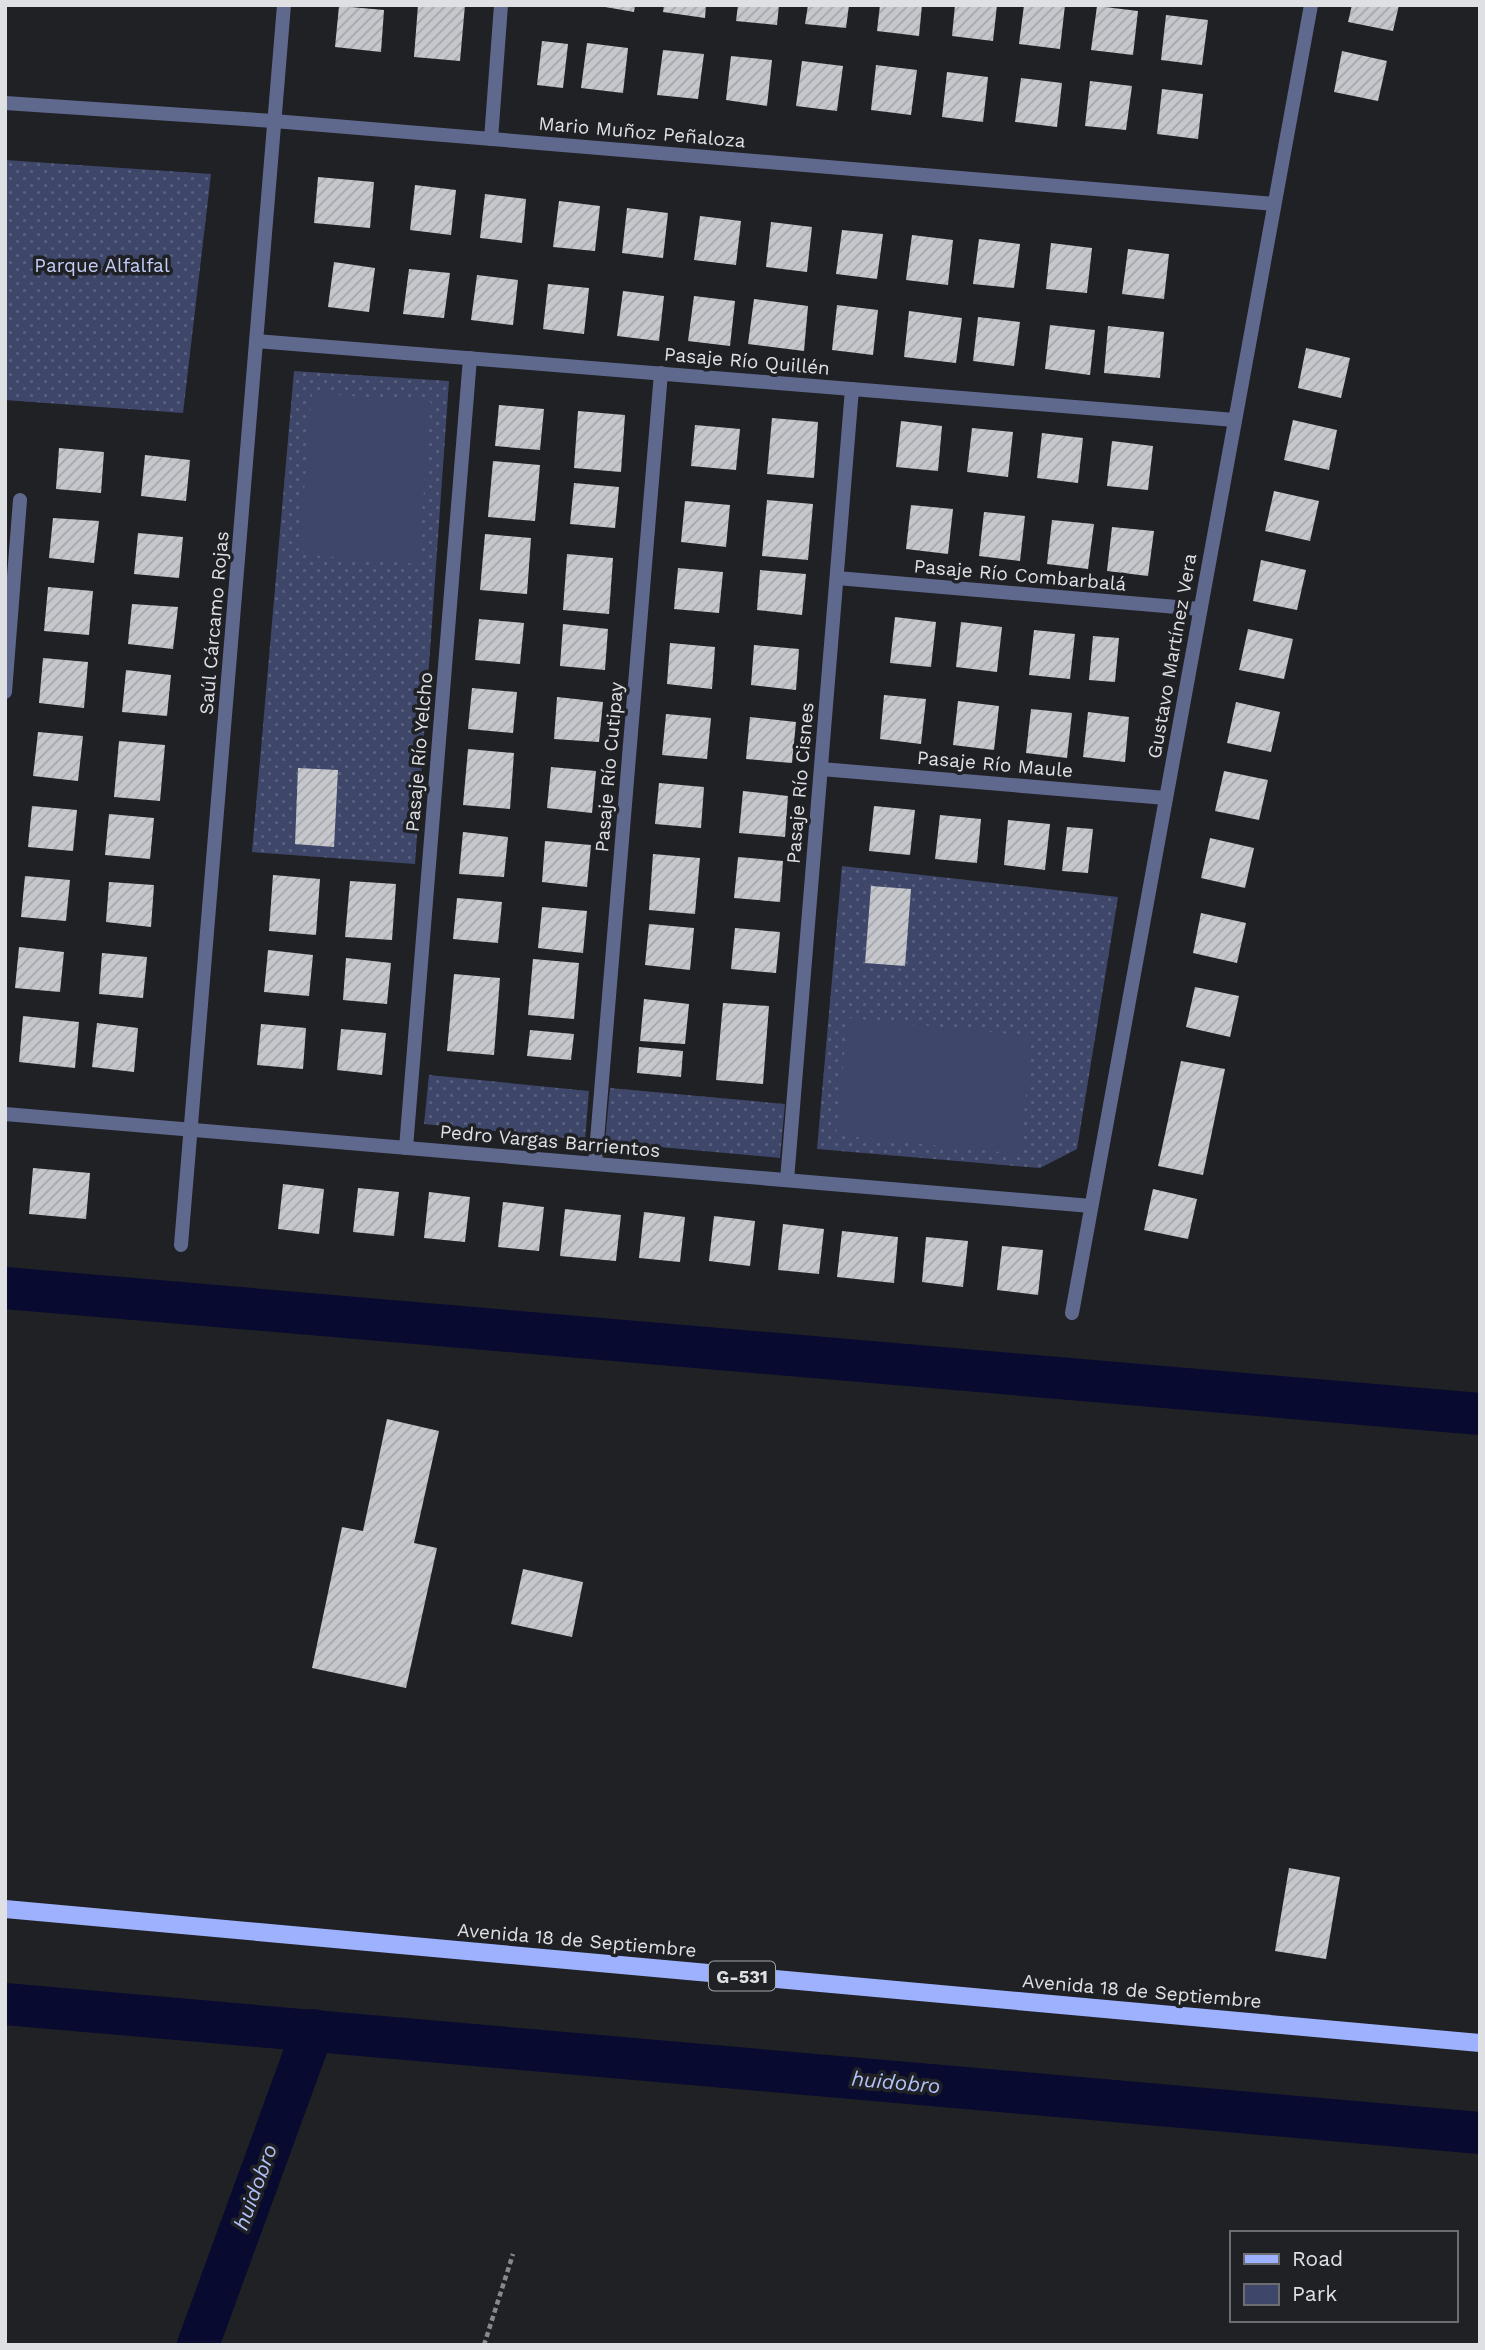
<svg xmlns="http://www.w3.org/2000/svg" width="1485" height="2350" viewBox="0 0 1485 2350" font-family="'Work Sans',sans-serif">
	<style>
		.green { fill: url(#green-dots) }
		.pitch { fill: #3e476a }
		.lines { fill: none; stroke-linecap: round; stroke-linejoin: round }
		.canal { stroke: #080b2f; stroke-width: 42 }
		.building { fill: url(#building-hatch) }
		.path { stroke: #88898c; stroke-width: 4.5; stroke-dasharray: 5 3.5; stroke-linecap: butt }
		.minor { stroke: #5f698e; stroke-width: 14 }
		.primary { stroke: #9eb1fe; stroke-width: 18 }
		.labels { text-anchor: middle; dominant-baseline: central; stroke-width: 7; stroke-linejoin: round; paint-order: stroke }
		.shield { fill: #202125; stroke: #a6a7aa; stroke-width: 2 }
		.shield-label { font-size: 18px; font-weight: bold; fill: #dfe0e3 }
		.street-label { font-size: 19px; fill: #dfe0e3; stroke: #202125 }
		.park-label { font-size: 19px; fill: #c2cef8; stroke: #202125 }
		.water-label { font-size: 21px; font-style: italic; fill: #b1c1f9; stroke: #202125 }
	</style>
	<defs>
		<pattern id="green-dots" width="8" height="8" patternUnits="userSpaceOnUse" patternTransform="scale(1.75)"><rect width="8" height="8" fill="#3e476a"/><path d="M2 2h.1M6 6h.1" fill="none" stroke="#59617f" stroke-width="1.8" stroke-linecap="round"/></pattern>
		<pattern id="building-hatch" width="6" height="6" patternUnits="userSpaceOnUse" patternTransform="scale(1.75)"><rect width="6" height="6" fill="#c6c7cc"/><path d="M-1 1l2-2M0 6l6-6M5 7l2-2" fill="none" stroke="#a5a6aa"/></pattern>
	</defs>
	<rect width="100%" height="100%" fill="#202125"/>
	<g class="green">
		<path d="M5,160L211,174L183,413L5,400Z"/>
		<path d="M294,371L449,381L415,864L252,852Z"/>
		<path d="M842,866L1118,897L1077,1149L1040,1168L817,1149Z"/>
		<path d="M429,1075L589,1091L585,1140L424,1124Z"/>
		<path d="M610,1088L785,1104L780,1158L605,1142Z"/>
	</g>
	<g class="pitch">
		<path d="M312,393L431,402L418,564L299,554Z"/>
		<path d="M848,1018L1032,1036L1020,1154L836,1135Z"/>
	</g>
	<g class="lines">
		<g class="canal">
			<path d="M5,1288L1480,1414"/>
			<path d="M5,2004L1480,2133"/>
			<path d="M198,2345L313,2030"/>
		</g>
	</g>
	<g class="building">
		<path d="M418,5H465L460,61L414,57Z"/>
		<path d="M594,5H635L634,12Z"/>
		<path d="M664,5H706L705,18L663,12Z"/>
		<path d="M738,5H779L777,25L736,21Z"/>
		<path d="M808,5H849L846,28L805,24Z"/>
		<path d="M880,5H922L919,36L877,31Z"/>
		<path d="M955,5H997L993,41L952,36Z"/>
		<path d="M1024,5H1065L1060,49L1019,44Z"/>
		<path d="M1352,5H1399L1393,31L1348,22Z"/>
		<path d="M339,6L384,10L381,52L335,47Z"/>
		<path d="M1097,6L1138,11L1133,55L1091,50Z"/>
		<path d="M1166,15L1208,20L1202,65L1161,60Z"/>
		<path d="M542,41L568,44L563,88L537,85Z"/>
		<path d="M587,43L628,48L623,93L581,88Z"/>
		<path d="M663,50L704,54L698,99L657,95Z"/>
		<path d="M1342,51L1387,61L1378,101L1334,92Z"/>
		<path d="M731,56L772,60L767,106L726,100Z"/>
		<path d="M802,61L843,66L837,111L796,106Z"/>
		<path d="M876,65L917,70L911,115L871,110Z"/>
		<path d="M947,72L988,77L983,122L942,117Z"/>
		<path d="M1021,78L1062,83L1057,127L1015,122Z"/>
		<path d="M1090,81L1132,86L1126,130L1085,126Z"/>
		<path d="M1162,89L1203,94L1198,139L1157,134Z"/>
		<path d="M318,177L374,182L370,228L314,223Z"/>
		<path d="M415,185L456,190L451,235L410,230Z"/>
		<path d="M485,194L526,199L522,243L480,238Z"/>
		<path d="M559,201L600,206L595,251L553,247Z"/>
		<path d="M627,208L668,213L663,258L622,253Z"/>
		<path d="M700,216L741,221L736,265L694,260Z"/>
		<path d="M771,222L812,227L807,272L766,267Z"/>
		<path d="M842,230L883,234L877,279L836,274Z"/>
		<path d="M912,235L953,240L948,285L906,280Z"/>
		<path d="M979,239L1020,244L1014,288L973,284Z"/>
		<path d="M1051,243L1092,248L1087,293L1046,289Z"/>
		<path d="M1128,249L1169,254L1164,299L1122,294Z"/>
		<path d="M334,262L375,268L369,312L328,307Z"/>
		<path d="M409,269L450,273L444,318L403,314Z"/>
		<path d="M477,275L518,280L513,325L471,320Z"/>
		<path d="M548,284L589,288L584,334L543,329Z"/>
		<path d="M623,291L664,296L659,341L617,336Z"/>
		<path d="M694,296L735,301L730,346L688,341Z"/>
		<path d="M754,299L808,306L804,351L748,344Z"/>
		<path d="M837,305L878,310L873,355L832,350Z"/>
		<path d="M909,311L962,318L956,363L904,357Z"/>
		<path d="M978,317L1020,322L1014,366L973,361Z"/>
		<path d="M1050,325L1095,330L1090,375L1045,369Z"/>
		<path d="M1108,326L1164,332L1160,378L1104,373Z"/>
		<path d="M1306,348L1350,358L1341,398L1298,388Z"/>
		<path d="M499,405L544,409L540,450L495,446Z"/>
		<path d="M578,411L625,415L621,472L574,468Z"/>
		<path d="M772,418L818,422L814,478L767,474Z"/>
		<path d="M1293,420L1337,430L1329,470L1284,460Z"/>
		<path d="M901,421L942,426L938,471L896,467Z"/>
		<path d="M695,425L740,429L736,470L691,466Z"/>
		<path d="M972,428L1013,432L1008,477L967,472Z"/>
		<path d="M1042,433L1083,438L1078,483L1037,478Z"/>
		<path d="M1112,441L1153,446L1148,490L1107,486Z"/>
		<path d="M59,448L104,452L101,493L56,489Z"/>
		<path d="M145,455L190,460L186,501L141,496Z"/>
		<path d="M493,461L540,465L535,521L488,517Z"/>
		<path d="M574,483L619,487L615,528L570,524Z"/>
		<path d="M1274,491L1319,501L1310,541L1265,531Z"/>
		<path d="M767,500L813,504L808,560L762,556Z"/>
		<path d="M685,501L730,505L726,547L681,542Z"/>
		<path d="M911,505L953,509L948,554L906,549Z"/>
		<path d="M984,512L1025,516L1020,561L979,556Z"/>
		<path d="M53,518L99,521L94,563L49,558Z"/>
		<path d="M1052,520L1094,524L1088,569L1047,564Z"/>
		<path d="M1112,527L1154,531L1148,576L1107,571Z"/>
		<path d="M138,533L183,537L179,578L134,574Z"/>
		<path d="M485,534L531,538L527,594L480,590Z"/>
		<path d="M567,554L613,558L609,614L563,610Z"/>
		<path d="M1261,560L1306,570L1297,610L1253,601Z"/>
		<path d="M678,568L723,572L719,613L674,609Z"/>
		<path d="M760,570L806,574L802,615L757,610Z"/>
		<path d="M48,587L93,591L89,635L44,631Z"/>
		<path d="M132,604L178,607L173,649L128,644Z"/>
		<path d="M895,617L936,622L931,667L890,663Z"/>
		<path d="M479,619L524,623L520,664L475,660Z"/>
		<path d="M961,622L1002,627L997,672L956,667Z"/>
		<path d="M563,624L608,629L605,670L560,666Z"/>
		<path d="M1248,629L1293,639L1284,679L1239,670Z"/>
		<path d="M1034,630L1075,634L1070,679L1029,675Z"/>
		<path d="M1093,636L1119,638L1115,682L1089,680Z"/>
		<path d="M670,643L715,647L712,689L667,684Z"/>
		<path d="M754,645L799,649L796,690L751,685Z"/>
		<path d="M43,658L88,662L84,708L39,703Z"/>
		<path d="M126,670L171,675L167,716L122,712Z"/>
		<path d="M472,688L517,692L513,733L468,729Z"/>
		<path d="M884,695L926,699L921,744L880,739Z"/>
		<path d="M557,697L603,702L599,742L554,739Z"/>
		<path d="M958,701L999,706L994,750L953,745Z"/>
		<path d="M1236,702L1280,712L1271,752L1227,743Z"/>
		<path d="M1031,709L1072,713L1067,758L1026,753Z"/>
		<path d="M1088,712L1129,717L1125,762L1083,757Z"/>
		<path d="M666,714L711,718L707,759L662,755Z"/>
		<path d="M750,717L796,722L792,763L746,759Z"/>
		<path d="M38,732L83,736L78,781L33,776Z"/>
		<path d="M119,741L165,745L160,801L114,797Z"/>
		<path d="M468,749L514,753L510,809L463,805Z"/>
		<path d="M551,767L596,771L592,813L547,808Z"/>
		<path d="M298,768L338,770L334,847L295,844Z"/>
		<path d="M1224,771L1268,780L1259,820L1215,811Z"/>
		<path d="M659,783L704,787L701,828L655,824Z"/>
		<path d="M743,791L788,796L785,837L739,833Z"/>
		<path d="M32,806L77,810L73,851L28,847Z"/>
		<path d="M874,806L915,810L910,855L869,851Z"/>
		<path d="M109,814L154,818L150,859L105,855Z"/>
		<path d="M940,815L981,819L977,863L935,859Z"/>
		<path d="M1008,820L1050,824L1045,870L1004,865Z"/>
		<path d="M1067,827L1093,829L1088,873L1062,871Z"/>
		<path d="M463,832L508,837L504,877L459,874Z"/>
		<path d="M1210,838L1254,848L1245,888L1201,878Z"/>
		<path d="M545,841L591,845L587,887L542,882Z"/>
		<path d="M653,854L700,858L695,914L649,910Z"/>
		<path d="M738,857L783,861L780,902L734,898Z"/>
		<path d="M273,875L320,879L316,935L269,931Z"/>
		<path d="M25,876L70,880L66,921L21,917Z"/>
		<path d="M350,881L396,884L392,940L345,937Z"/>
		<path d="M109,882L154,885L151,927L106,922Z"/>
		<path d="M871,886L911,889L905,966L865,963Z"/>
		<path d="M457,898L502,902L498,943L453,939Z"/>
		<path d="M542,907L587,911L583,953L538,948Z"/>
		<path d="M1201,913L1246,923L1237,963L1193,953Z"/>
		<path d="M649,924L694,928L690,970L645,965Z"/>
		<path d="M735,928L780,932L776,973L731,969Z"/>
		<path d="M19,947L64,952L60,992L15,988Z"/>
		<path d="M268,950L313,955L309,996L264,992Z"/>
		<path d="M102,953L147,957L143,998L99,994Z"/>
		<path d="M346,958L391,963L387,1004L343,1000Z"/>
		<path d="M533,959L579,963L574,1019L528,1015Z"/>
		<path d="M454,974L500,978L494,1055L447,1051Z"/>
		<path d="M1195,987L1239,996L1230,1037L1186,1027Z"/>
		<path d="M644,999L689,1004L685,1044L640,1041Z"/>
		<path d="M723,1003L769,1006L763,1084L716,1080Z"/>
		<path d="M23,1016L79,1022L75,1068L19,1062Z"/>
		<path d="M97,1023L138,1028L134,1072L92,1067Z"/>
		<path d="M261,1024L306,1028L303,1069L257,1065Z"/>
		<path d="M341,1029L386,1033L382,1075L337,1070Z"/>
		<path d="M530,1030L574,1034L571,1060L527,1056Z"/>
		<path d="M639,1047L683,1051L681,1077L637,1073Z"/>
		<path d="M1181,1061L1225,1069L1203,1175L1158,1166Z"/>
		<path d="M33,1168L90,1173L86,1219L29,1214Z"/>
		<path d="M283,1184L324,1189L319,1234L278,1229Z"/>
		<path d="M358,1188L399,1192L394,1236L353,1232Z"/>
		<path d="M1153,1189L1197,1199L1188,1239L1144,1230Z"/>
		<path d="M429,1192L470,1197L465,1242L424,1238Z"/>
		<path d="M503,1202L544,1207L539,1251L498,1247Z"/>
		<path d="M565,1209L621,1215L616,1261L560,1256Z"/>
		<path d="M644,1212L685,1217L680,1262L639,1258Z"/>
		<path d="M714,1216L755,1221L750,1266L709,1261Z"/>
		<path d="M783,1224L824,1229L819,1274L778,1270Z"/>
		<path d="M842,1231L898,1237L894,1283L837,1277Z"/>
		<path d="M926,1237L968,1241L963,1287L922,1282Z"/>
		<path d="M1002,1246L1043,1250L1038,1295L997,1290Z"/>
		<path d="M387,1419L439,1431L414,1543L437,1548L406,1688L312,1668L342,1527L363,1531Z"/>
		<path d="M523,1569L583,1582L572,1637L511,1624Z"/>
		<path d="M1289,1868L1340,1877L1326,1959L1275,1951Z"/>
	</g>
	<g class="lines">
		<path class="path" d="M484,2345L513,2254"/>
		<g class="minor">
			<path d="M5,103L274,121L1274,204"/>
			<path d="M491,139L501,5"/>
			<path d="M256,341L1235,420"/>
			<path d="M837,578L1200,609"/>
			<path d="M5,692L20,500"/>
			<path d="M821,769L1166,798"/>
			<path d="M5,1114L1091,1206"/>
			<path d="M406,1148L470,358"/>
			<path d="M595,1164L661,373"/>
			<path d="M787,1180L852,389"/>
			<path d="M181,1245L284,5"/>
			<path d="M1072,1313L1311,5"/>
		</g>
		<path class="primary" d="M5,1909L1480,2043"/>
	</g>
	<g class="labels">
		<rect class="shield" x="709" y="1961.5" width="66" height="29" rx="5"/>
		<g class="shield-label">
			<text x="742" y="1976">G-531</text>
		</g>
		<g class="street-label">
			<text transform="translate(642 132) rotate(5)">Mario Muñoz Peñaloza</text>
			<text transform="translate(747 361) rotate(5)">Pasaje Río Quillén</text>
			<text transform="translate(1020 575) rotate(5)">Pasaje Río Combarbalá</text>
			<text transform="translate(214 623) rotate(-85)">Saúl Cárcamo Rojas</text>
			<text transform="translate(1172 656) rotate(-80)">Gustavo Martínez Vera</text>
			<text transform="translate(419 752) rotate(-85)">Pasaje Río Yelcho</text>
			<text transform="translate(995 764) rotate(5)">Pasaje Río Maule</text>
			<text transform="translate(609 767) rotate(-85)">Pasaje Río Cutipay</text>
			<text transform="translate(800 783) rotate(-85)">Pasaje Río Cisnes</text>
			<text transform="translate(550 1141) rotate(5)">Pedro Vargas Barrientos</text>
			<text transform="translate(577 1940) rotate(5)">Avenida 18 de Septiembre</text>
			<text transform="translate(1142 1991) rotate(5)">Avenida 18 de Septiembre</text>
		</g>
		<g class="park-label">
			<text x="102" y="265">Parque Alfalfal</text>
		</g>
		<g class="water-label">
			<text transform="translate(896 2082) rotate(5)">huidobro</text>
			<text transform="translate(255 2187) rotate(-70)">huidobro</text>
		</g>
	</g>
	<rect width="1485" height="2350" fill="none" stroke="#dfe0e3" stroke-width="14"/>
	<rect x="1230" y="2231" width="228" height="91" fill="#202125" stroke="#6c6d71" stroke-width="2"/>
	<rect x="1244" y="2254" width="35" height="10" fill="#9eb1fe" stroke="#6c6d71" stroke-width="2"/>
	<text x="1292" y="2266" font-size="21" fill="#dfe0e3">Road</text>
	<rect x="1244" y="2284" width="35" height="21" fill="#3e476a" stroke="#6c6d71" stroke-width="2"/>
	<text x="1292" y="2301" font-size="21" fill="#dfe0e3">Park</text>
</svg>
